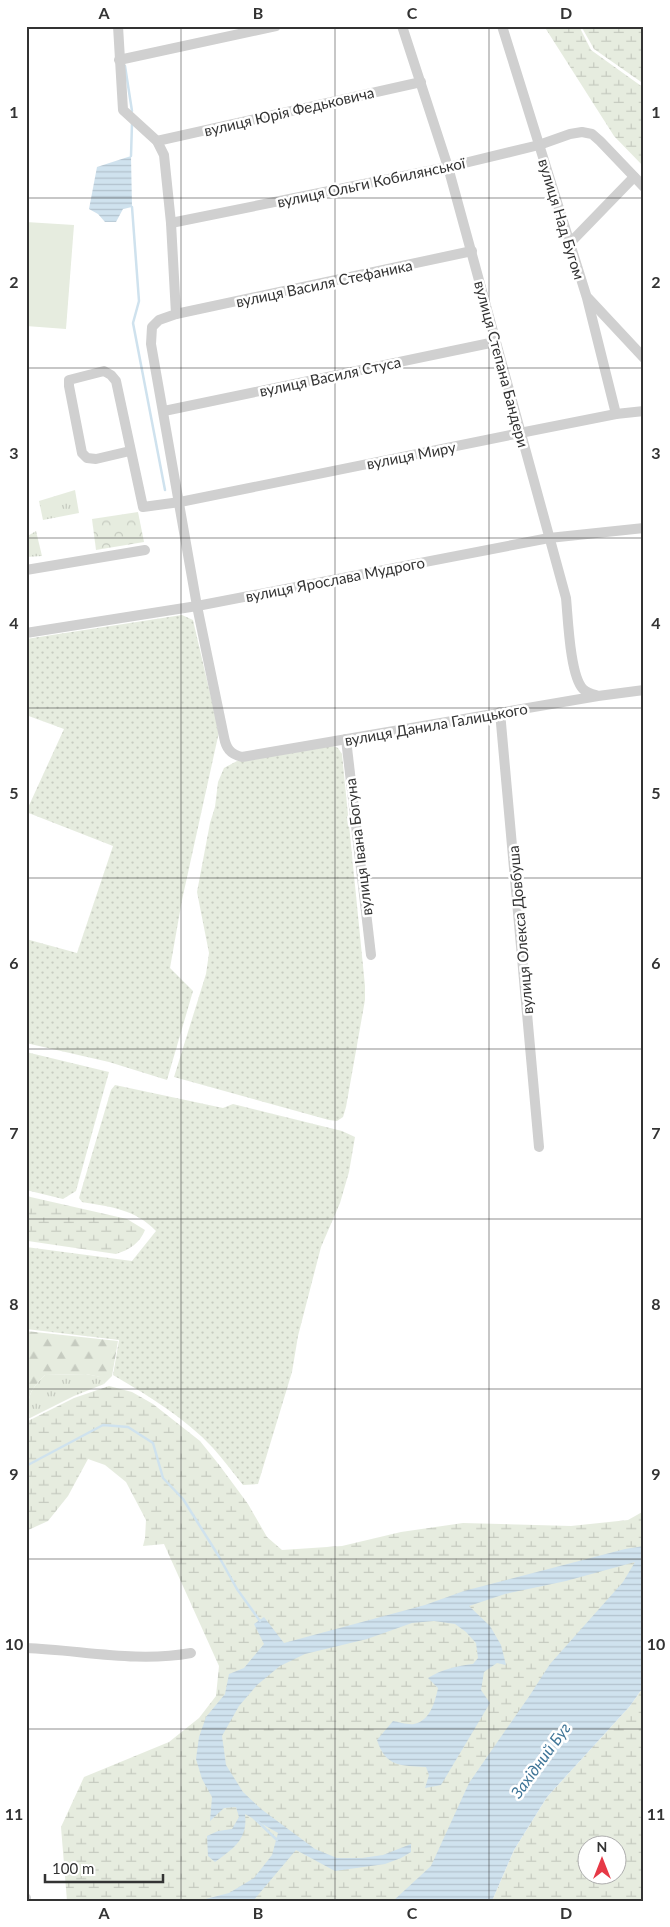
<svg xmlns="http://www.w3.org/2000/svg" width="670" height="1927" viewBox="0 0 670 1927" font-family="Lato,sans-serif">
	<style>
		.grass { fill: url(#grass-tufts) }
		.forest { fill: url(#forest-firs) }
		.wetland { fill: url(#wetland-marsh); fill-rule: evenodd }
		.park { fill: url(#park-crowns) }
		.garden { fill: url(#garden-dots) }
		.pitch { fill: #e6ecdf }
		.water { fill: url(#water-rules) }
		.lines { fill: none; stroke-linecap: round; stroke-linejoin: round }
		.stream { stroke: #cfe2ee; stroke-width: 2.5 }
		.minor { stroke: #d0d0d0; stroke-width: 10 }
		.grid { fill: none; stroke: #333; stroke-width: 1; stroke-opacity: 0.55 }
		.labels { text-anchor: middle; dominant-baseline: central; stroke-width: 5; stroke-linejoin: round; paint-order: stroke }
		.street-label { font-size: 15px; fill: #333; stroke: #fff }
		.water-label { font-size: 16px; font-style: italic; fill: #3f7597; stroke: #fff }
		.neatline { fill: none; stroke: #333; stroke-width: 2 }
		.grid-label { font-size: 16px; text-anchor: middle; font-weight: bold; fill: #333 }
	</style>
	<defs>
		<pattern id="grass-tufts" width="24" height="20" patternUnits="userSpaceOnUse" patternTransform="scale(1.25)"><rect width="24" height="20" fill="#e6ecdf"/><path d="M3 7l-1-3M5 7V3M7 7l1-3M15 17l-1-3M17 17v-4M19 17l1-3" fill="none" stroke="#c6cbc0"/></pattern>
		<pattern id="forest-firs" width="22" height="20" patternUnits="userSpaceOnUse" patternTransform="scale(1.25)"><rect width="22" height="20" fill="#e6ecdf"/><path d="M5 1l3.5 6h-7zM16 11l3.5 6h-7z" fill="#c6cbc0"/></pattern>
		<pattern id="wetland-marsh" width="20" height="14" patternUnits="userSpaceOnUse" patternTransform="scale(1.25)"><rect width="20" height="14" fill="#e6ecdf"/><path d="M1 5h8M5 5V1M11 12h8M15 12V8" fill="none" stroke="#c6cbc0"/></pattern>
		<pattern id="park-crowns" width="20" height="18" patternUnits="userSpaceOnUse" patternTransform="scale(1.25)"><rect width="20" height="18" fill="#e6ecdf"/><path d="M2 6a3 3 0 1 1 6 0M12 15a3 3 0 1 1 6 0" fill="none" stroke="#c6cbc0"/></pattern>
		<pattern id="garden-dots" width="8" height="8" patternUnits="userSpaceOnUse" patternTransform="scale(1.25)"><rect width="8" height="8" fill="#e6ecdf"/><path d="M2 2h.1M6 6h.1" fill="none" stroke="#c6cbc0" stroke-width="1.8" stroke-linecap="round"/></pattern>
		<pattern id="water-rules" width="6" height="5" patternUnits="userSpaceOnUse" patternTransform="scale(1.25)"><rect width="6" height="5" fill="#cfe2ee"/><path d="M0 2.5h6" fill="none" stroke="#b2c2cd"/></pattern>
	</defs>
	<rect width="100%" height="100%" fill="#fff"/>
	<g class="grass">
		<path d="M75,490L79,513L43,520L39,501Z"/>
		<path d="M36,531L42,556L26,557V537Z"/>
		<path d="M86,1374L101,1377L104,1384L74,1396L30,1418C26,1397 30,1390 45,1375Z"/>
	</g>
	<path class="forest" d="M26,1331L118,1341L112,1376L104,1384L100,1377L86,1374L45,1375C30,1390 26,1397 30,1418L26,1419Z"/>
	<g class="wetland">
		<path d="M544,26H579L591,50L644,88V167L614,136Z"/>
		<path d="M581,26H644V84L594,49Z"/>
		<path d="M26,1196L127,1219L145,1230C140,1243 129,1250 116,1254L28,1241H26Z"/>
		<path d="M109,1386L132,1392L153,1404L200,1441L220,1466L248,1504L267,1537L282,1550L342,1546L401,1532L463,1523L571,1526L628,1520L644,1511V1559L463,1843L400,1901H67L61,1827L84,1777L169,1742L199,1718L216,1696L219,1666L164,1544L143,1546L145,1538L146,1520L126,1482L105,1465L88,1459L68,1496L48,1521L26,1531V1422L74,1398Z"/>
		<path d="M644,1686V1901H492L514,1850L547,1797L630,1706ZM588,1844H618V1874H588Z"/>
	</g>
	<path class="park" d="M138,512L144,542L96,550L92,519Z"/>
	<g class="garden">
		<path d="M182,615L193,620L219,732L182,900L170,968L193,991L167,1080L109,1062L26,1043V939L77,953L113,846L26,812L64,729L26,715V639Z"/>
		<path d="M333,746L338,748L342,754L365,986V1000L346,1107L343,1117L337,1121L329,1120L174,1077L206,974L209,953L197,892L210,823L215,807L218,782L224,768L237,761Z"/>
		<path d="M26,1052L109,1072L76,1191L63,1199L26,1190Z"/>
		<path d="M115,1085L223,1108L233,1104L342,1131L355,1137L349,1172L340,1203L321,1247L298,1336L292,1372L258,1484L243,1485C233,1473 224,1460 213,1448C185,1418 149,1396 113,1375L119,1340L26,1329V1247L132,1261L156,1231C135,1209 111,1207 82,1202L79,1198L111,1090Z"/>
	</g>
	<path class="pitch" d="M26,222L74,225L66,329L26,326Z"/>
	<g class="water">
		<path d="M131,156L132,207L123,209L116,222H105L98,214L89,209L97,167Z"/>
		<path d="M644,1546V1686L630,1706L547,1797L514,1850L492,1901H393L431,1866L469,1783L530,1695L550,1664L623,1582L635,1562L566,1581L505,1594L469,1606L490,1626L501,1645L506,1665L497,1663L484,1672L481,1690L490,1703L441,1785L425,1788L429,1775L426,1767C401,1765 386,1768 377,1740L393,1721C399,1722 408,1725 414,1724C430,1721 435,1702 438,1688L428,1678C442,1669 457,1666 473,1664L478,1658L476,1643L466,1632L455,1624L434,1621L412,1623L367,1639L305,1654L280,1666L257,1685L239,1706L222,1736L226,1765L243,1792L261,1809L315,1849L337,1858H362L383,1855L411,1844V1852L401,1858L385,1864L335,1871L296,1850L253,1901H198L229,1893L254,1878L272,1855L278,1833L245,1814C248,1839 234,1848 215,1862L208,1856L207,1836L218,1831L232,1829L239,1817L236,1807L224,1808L210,1821L212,1797L202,1779L196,1759L199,1737L206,1717L225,1694L229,1674L244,1668L264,1644L254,1624L264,1617L284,1643L425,1605L464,1591L625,1549Z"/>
	</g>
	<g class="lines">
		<g class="stream">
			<path d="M125,66L132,111"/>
			<path d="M131,156L132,123"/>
			<path d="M132,207L139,301L133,323L165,490"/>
			<path d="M26,1466L103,1425L128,1427L153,1443L163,1478L183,1499L218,1555L237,1589L260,1621"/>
			<path d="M254,1818L277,1840"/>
		</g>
		<g class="minor">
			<path d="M118,26L123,110L157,141L164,155L171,223L176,314L159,320L152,327L151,344L197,606L224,737C226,748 230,754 242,757L598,696L644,690"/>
			<path d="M402,26L448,167L566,598C568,618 570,676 583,689C586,692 592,694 596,695"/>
			<path d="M502,26L587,298L616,414"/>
			<path d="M119,60L276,26"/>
			<path d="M157,141L421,82"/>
			<path d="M171,223L448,167L539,145L570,134L582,132L592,134L600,141L644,187"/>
			<path d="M569,244L634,177"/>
			<path d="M588,298L644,358"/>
			<path d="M176,314L472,251"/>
			<path d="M164,411L495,342"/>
			<path d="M130,451L96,459L87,458L82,453L69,386V380L104,371L111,375L116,381L143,507L180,502L520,433L616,414L644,411"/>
			<path d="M26,570L145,550"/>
			<path d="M26,633L197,606L549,538L644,528"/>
			<path d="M500,712L539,1147"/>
			<path d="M346,739L371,955"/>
			<path d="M26,1648C81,1650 136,1663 191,1653"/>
			<path d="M26,1898V1901"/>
		</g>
	</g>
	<path class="grid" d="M181,26V1901M335,26V1901M489,26V1901M26,198H644M26,368H644M26,538H644M26,708H644M26,878H644M26,1049H644M26,1219H644M26,1389H644M26,1559H644M26,1729H644"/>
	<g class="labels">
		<g class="street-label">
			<text transform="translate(289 111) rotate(-13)">вулиця Юрія Федьковича</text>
			<text transform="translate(371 182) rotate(-12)">вулиця Ольги Кобилянської</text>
			<text transform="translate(562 219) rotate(73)">вулиця Над Бугом</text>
			<text transform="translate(324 283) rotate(-12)">вулиця Василя Стефаника</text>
			<text transform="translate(502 364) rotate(75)">вулиця Степана Бандери</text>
			<text transform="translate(330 376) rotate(-12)">вулиця Василя Стуса</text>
			<text transform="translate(411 455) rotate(-11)">вулиця Миру</text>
			<text transform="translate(335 579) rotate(-11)">вулиця Ярослава Мудрого</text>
			<text transform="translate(436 724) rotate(-10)">вулиця Данила Галицького</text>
			<text transform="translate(358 847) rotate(-97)">вулиця Івана Богуна</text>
			<text transform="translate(520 930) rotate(-95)">вулиця Олекса Довбуша</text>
		</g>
		<g class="water-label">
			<text transform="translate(540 1760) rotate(-54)">Західний Буг</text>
		</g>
	</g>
	<rect width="670" height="1927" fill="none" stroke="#ffffff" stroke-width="55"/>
	<g transform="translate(602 1860)"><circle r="24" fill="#ffffff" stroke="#adadad"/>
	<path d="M0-4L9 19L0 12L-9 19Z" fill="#e63946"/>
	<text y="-8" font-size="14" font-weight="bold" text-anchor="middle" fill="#333333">N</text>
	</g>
	<path d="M45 1874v8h118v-8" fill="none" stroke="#333333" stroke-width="2.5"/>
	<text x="52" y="1874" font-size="15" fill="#333333" stroke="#ffffff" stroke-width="4" paint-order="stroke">100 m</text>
	<rect x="28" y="28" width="614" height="1872" class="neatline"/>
	<g class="grid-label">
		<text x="104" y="19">A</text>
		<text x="258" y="19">B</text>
		<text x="412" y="19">C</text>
		<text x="566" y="19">D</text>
		<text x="14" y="118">1</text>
		<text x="656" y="118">1</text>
		<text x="14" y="288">2</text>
		<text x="656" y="288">2</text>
		<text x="14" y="459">3</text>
		<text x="656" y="459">3</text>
		<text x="14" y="629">4</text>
		<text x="656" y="629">4</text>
		<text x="14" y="799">5</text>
		<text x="656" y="799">5</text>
		<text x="14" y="969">6</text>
		<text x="656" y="969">6</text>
		<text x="14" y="1139">7</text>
		<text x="656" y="1139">7</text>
		<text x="14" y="1310">8</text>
		<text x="656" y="1310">8</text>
		<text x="14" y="1480">9</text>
		<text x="656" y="1480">9</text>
		<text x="14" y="1650">10</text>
		<text x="656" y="1650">10</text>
		<text x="14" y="1820">11</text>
		<text x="656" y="1820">11</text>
		<text x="104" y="1919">A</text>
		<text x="258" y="1919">B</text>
		<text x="412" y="1919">C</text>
		<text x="566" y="1919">D</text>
	</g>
</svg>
